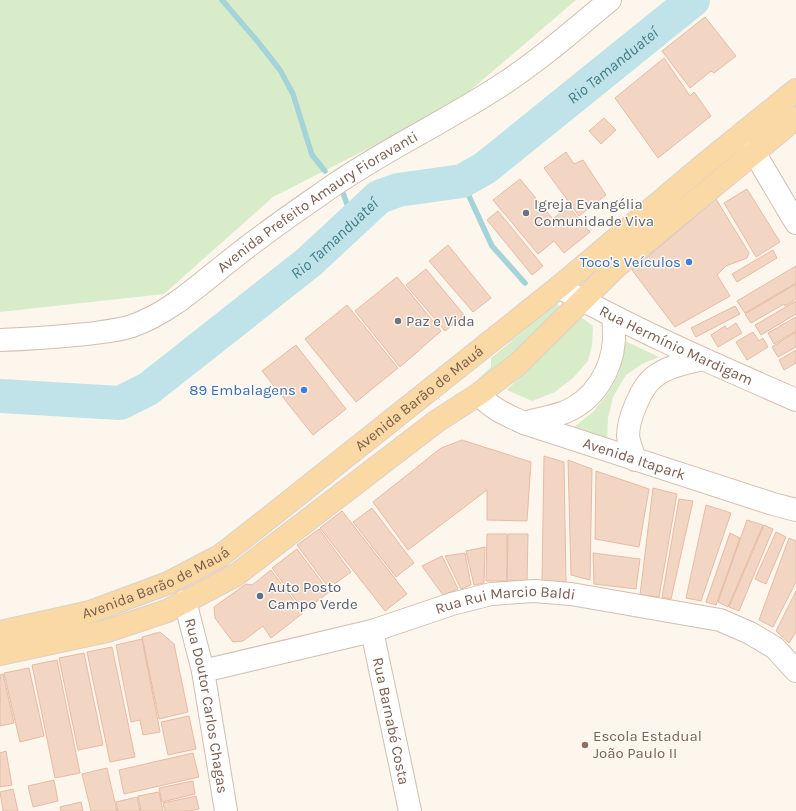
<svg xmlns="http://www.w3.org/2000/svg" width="796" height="811" viewBox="0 0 796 811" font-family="Karla,sans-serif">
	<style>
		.green { fill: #d8ecc9 }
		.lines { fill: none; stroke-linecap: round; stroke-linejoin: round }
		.stream { stroke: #a5d3da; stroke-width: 5.5 }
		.river { stroke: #bfe3e8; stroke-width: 34 }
		.building { fill: #f3d5c3; stroke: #e6bba3 }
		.minor-casing { stroke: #d1beb0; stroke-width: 24 }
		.tertiary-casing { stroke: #d1beb0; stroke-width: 24 }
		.secondary-casing { stroke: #d6c0b0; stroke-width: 24 }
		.primary-casing { stroke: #dad1cd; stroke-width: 24 }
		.minor { stroke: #fff; stroke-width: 22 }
		.tertiary { stroke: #fff; stroke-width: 22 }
		.secondary { stroke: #fff; stroke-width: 22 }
		.primary { stroke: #fbd9a5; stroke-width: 22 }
		.worship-dot { fill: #6b7280; stroke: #fffaf3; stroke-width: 1.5 }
		.shop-dot { fill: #3f7fe0; stroke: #fffaf3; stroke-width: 1.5 }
		.service-dot { fill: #5c6f8a; stroke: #fffaf3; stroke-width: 1.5 }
		.education-dot { fill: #8d6e63; stroke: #fffaf3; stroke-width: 1.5 }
		.labels { text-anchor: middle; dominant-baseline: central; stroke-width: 3; stroke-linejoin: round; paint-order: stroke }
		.street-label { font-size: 15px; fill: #7a5c4d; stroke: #fffaf3 }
		.worship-label { font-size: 15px; fill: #5b616d; stroke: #fffaf3; text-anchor: start }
		.shop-label { font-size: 15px; fill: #366cbe; stroke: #fffaf3; text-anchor: end }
		.service-label { font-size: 15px; fill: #4e5e75; stroke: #fffaf3; text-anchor: start }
		.education-label { font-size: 15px; fill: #785e54; stroke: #fffaf3; text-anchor: start }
		.water-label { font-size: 16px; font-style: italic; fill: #437c86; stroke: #fffaf3 }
	</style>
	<rect width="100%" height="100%" fill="#fdf6ec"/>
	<g class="green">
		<path d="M0,0H576L452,106L273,197L164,294L0,312Z"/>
		<path d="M552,297L562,309L480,384L478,379L491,367V358L527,328Z"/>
		<path d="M581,317L593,326L592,345L588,361L573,378L555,392L532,401L507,390Z"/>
		<path d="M621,339L659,357L642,364L626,375L613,397L608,418L607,445L569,431L593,412L608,393L619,373L621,356Z"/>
	</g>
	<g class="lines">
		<g class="stream">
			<path d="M222,0L258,42L280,70L293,94L312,155L325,171"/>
			<path d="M462,181L492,246L525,283"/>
			<path d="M343,193L353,221"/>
		</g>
		<path class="river" id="s1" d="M0,396L120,403L148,389L309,262L379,197L398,190L462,181L485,168L693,0"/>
	</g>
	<g class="building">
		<path d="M705,17L736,56L714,73L711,71L690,88L662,51Z"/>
		<path d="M664,58L690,96L694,92L711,116L658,158L615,98Z"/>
		<path d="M604,118L616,130L601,144L589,131Z"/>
		<path d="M566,152L574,164L583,160L606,195L579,216L544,168Z"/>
		<path d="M520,179L553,219L568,206L590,232L564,253L554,241L538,254L493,200Z"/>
		<path d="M747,189L780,242L756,257L724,203Z"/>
		<path d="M716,199L749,253L747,258L726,266L717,275L730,296L675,327L632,270Z"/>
		<path d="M498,211L543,266L532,275L487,220Z"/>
		<path d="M448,245L491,298L473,312L429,261Z"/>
		<path d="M773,250L777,258L737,282L732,274Z"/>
		<path d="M796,266V283L745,313L737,301Z"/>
		<path d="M426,269L464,315L445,331L406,285Z"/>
		<path d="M397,277L441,331L400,367L355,311Z"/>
		<path d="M796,284V299L785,306L784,304L751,323L745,314Z"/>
		<path d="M796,301V314L761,335L755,325Z"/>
		<path d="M347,305L398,368L356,402L305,339Z"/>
		<path d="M735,306L740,314L696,337L691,328Z"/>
		<path d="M796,317V331L774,344L768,333Z"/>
		<path d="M736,323L742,333L718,347L711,335L725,326L727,329Z"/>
		<path d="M753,332L759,341L763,338L768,347L747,360L736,342Z"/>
		<path d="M796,332V347L778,357L772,347Z"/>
		<path d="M296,345L346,409L313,435L262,371Z"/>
		<path d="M796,350V363L784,370L779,360Z"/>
		<path d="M462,440L531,462L527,521L487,520V490L408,550L373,502L441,448Z"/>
		<path d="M544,456L564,462L566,582H542Z"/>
		<path d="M568,460L592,469L590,580L571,575Z"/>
		<path d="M596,471L649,489L639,547L595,539Z"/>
		<path d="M653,488L677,494L659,597L640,595Z"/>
		<path d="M679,499L693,501L671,599L662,597Z"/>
		<path d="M706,505L731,513L701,601L686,598Z"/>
		<path d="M372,508L414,563L396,577L353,522Z"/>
		<path d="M342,511L407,594L385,611L320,528Z"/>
		<path d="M747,520L763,525L728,607L718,602Z"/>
		<path d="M764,525L773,529L739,611L729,607Z"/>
		<path d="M319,529L351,572L329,588L297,545Z"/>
		<path d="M776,532L786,537L766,584L755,579Z"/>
		<path d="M730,533L740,538L716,605L706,602Z"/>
		<path d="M487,534H507V581H486Z"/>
		<path d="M508,534H528L527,581L507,580Z"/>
		<path d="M789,538L796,541V582L773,627L759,620Z"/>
		<path d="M485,547L484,583L474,585L466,551Z"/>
		<path d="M297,549L329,592L304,611L272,568Z"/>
		<path d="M465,553L471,585L461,589L445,556Z"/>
		<path d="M593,553L640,559L636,589L594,584Z"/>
		<path d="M442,556L458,589L443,595L422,566Z"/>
		<path d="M271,570L303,613L271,638L263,626L243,641L233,642L215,618L214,607L246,584L252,585Z"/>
		<path d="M796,591V632L789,643L776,631Z"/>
		<path d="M160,632L174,644L188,712L159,719L142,637Z"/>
		<path d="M142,639L160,732L143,735L140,720L131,722L116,645Z"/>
		<path d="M112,647L135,757L110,762L87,652Z"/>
		<path d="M84,653L103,745L78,750L59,658Z"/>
		<path d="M57,660L80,773L55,778L32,665Z"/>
		<path d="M29,668L44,736L20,742L4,673Z"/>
		<path d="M3,674L14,723L0,726V675Z"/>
		<path d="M189,716L196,749L168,755L161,722Z"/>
		<path d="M6,751L12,785L0,787V753Z"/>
		<path d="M193,753L199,777L124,794L119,770Z"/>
		<path d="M107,768L117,811H91L82,774Z"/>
		<path d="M54,780L58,801L33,807L28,786Z"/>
		<path d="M193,781L195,794L162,802L159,788Z"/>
		<path d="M13,789L18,811H3L0,792Z"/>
		<path d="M159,792L163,811H141L138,796Z"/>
		<path d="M196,796L199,809L189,811H165L163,803Z"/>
		<path d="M137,797L140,811H118L116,802Z"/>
		<path d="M81,802L83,811H61L60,807Z"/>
	</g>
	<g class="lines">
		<g class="minor-casing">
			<g id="minor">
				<path d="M754,152L796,223"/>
				<path id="s2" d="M185,601L203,671L226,811"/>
				<path id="s3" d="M372,631L410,811"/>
				<path id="s4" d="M203,671L372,631L452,604L491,594L534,591L571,594L720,620L750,633L775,648L796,671"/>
			</g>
		</g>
		<g class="tertiary-casing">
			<g id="tertiary">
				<path id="s5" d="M0,340C29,339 57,337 86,334C101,332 117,331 132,326C170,313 201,283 232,259C264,233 298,210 331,187C386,149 447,121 503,84C541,59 575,29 610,0"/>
			</g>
		</g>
		<g class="secondary-casing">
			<g id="secondary">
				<path id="s6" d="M559,287C635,330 716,365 796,400"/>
				<path id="s7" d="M479,394C491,409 507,415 524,423L773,504L796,510"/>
				<path d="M524,423C537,419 552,417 565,412C594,400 612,371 614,340C614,332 614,324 613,316"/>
				<path d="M635,460C633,453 629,443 628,436C628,419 641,387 654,377C668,366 686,363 703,359"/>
			</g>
		</g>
		<g class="primary-casing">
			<g id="primary">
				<path id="s8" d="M0,632L90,612L168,583L220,556L265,521L559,287L700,168L796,90"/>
				<path d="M0,654L107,631L167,611L236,575L437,421L479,394L518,364L617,266L796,118"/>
			</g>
		</g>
		<use href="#minor" class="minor"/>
		<use href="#tertiary" class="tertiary"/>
		<use href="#secondary" class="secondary"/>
		<use href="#primary" class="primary"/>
	</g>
	<g class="worship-dot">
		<circle cx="526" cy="213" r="4"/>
		<circle cx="398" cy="321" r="4"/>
	</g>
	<g class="shop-dot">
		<circle cx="689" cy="262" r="4"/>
		<circle cx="304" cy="390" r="4"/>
	</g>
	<circle class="service-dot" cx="260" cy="596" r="4"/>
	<circle class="education-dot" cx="585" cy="745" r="4"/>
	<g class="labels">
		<g class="street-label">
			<text stroke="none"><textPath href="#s5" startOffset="357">Avenida Prefeito Amaury Fioravanti</textPath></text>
			<text stroke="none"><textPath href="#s6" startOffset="131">Rua Hermínio Mardigam</textPath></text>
			<text stroke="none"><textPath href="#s8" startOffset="488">Avenida Barão de Mauá</textPath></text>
			<text stroke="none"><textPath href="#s7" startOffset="170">Avenida Itapark</textPath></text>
			<text stroke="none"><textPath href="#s8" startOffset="164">Avenida Barão de Mauá</textPath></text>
			<text stroke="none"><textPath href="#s4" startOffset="312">Rua Rui Marcio Baldi</textPath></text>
			<text stroke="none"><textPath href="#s2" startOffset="107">Rua Doutor Carlos Chagas</textPath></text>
			<text stroke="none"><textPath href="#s3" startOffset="92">Rua Barnabé Costa</textPath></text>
		</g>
		<g class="worship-label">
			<text x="534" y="204">Igreja Evangélia<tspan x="534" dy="17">Comunidade Viva</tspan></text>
			<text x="406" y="321">Paz e Vida</text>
		</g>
		<g class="shop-label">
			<text x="681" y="262">Toco's Veículos</text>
			<text x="296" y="390">89 Embalagens</text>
		</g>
		<g class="service-label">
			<text x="268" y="587">Auto Posto<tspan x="268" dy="17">Campo Verde</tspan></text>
		</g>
		<g class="education-label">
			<text x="593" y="736">Escola Estadual<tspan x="593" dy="17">João Paulo II</tspan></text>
		</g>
		<g class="water-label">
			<text stroke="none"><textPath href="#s1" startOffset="727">Rio Tamanduateí</textPath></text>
			<text stroke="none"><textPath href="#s1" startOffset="391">Rio Tamanduateí</textPath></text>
		</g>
	</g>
</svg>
